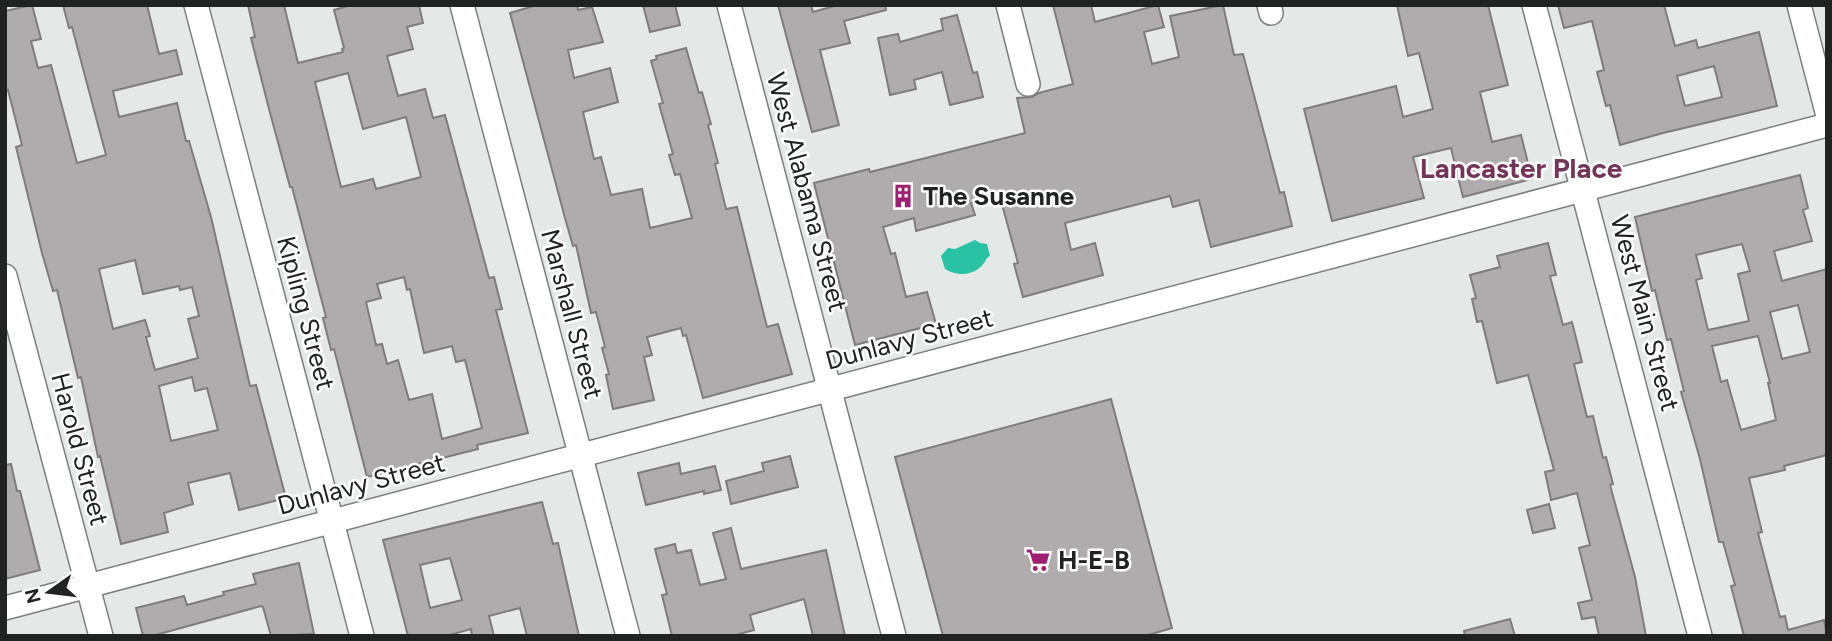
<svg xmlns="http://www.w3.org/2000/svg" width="1832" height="641" viewBox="0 0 1832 641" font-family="Figtree,sans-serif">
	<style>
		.water { fill: #2ac2a5 }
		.building { fill: #b0acae; stroke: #807c7e; stroke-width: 2; fill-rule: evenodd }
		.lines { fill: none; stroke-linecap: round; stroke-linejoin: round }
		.minor-casing { stroke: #7b7f7e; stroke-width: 26 }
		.minor { stroke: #fff; stroke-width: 23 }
		.labels { text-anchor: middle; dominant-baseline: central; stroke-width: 5; stroke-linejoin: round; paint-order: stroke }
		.street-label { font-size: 26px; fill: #212323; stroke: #fff }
		.poi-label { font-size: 26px; font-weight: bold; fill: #212323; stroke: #fff; text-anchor: start }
		.neighbourhood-label { font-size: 28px; font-weight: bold; fill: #73355a; stroke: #fff }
	</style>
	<rect width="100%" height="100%" fill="#e4e9e7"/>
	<path class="water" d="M975,240L980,243L987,244L990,256L987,258C979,275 960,278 945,269L941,256L948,248L955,249Z"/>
	<g class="building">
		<path d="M32,5L41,39L31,41L38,68L51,65L77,163L106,155L72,27L69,28L63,5H147L159,54L176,50L182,74L113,91L119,117L177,103L186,141H189L211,217L250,386L256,385L286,498L239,510L230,473L188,483L193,504L164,513L168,532L121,544L100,456L98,457L81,377L78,378L57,290L53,291L42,253L16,147L22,145L8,90L5,91V11ZM135,260L143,294L179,286L180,290L192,287L199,316L188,319L198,358L155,370L146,337L150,336L145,320L113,329L99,269ZM192,377L195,391L207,388L218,430L171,441L159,386Z"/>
		<path d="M248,5H284L298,63L343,52L342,49L344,48L334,10L351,5H419L423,23L407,27L413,49L387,56L398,96L425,89L433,118L445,115L489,278L494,277L502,309L496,310L528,433L477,445L478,449L367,477L334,349L331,350L323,318L326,317L292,187H290L269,109L251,38L255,37ZM348,73L363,129L406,117L421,177L376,189L373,179L341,187L315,82ZM404,277L407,290L410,289L424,353L452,346L456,362L465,360L482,428L442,439L432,394L409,400L398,360L387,364L382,344L376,345L366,302L381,298L377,284Z"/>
		<path d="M537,5H577L578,10L592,7L603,42L568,50L574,78L610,68L618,102L583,112L594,159L601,157L611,195L642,189L650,228L692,218L680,174L675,175L669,155L673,154L659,104L663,103L651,61L657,59L656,56L686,48L699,93L702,92L711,124L708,125L718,163L715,164L726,209L737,207L767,327L778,324L792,374L703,398L686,335L683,336L681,328L647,337L652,355L644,357L654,400L613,409L606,375L609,374L602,348L605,347L596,312L591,313L576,245L573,246L565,218L510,13Z"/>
		<path d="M643,5H675L680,25L650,32Z"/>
		<path d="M778,5H811L813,12L838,5H885L886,10L844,21L850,43L820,50L839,125L812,132Z"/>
		<path d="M1053,5H1091L1095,22L1158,5L1164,27L1144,32L1152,64L1179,57L1170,16L1223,5L1234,55L1243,54L1280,193L1284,192L1292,226L1211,247L1199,200L1173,207L1170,196L1065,223L1071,250L1095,243L1103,275L1023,297L1014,264L1018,263L1000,197L971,203L975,215L916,231L914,218L883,227L891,254L895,253L906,297L927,292L936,324L855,345L814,183L869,169L870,172L1025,133L1017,98L1032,97L1039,93L1073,84Z"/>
		<path d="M1397,5H1488L1508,85L1480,92L1492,142L1521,135L1532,179L1463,197L1451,148L1413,157L1424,198L1332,221L1304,109L1396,86L1403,117L1433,109L1419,53L1408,56Z"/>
		<path d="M1558,5H1664L1675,46L1696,40L1698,48L1759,32L1777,106L1663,133L1620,145L1610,105L1606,106L1597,72L1604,70L1592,21L1564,28ZM1714,66L1722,97L1685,106L1677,76Z"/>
		<path d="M957,15L973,73L977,72L983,97L950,105L942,72L914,80L916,89L890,95L878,38L898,34L900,42L943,30L941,19Z"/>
		<path d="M1800,175L1808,208L1803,210L1812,241L1774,251L1782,281L1827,269V455L1784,466L1785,470L1749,478L1762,532L1758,533L1780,617L1785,616L1788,630L1824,620L1827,636H1744L1731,586L1735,585L1723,542H1719L1700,459L1681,392L1684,391L1671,339L1667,340L1655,290L1652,291L1635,217ZM1742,244L1750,271L1738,274L1749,321L1708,330L1696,280L1702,278L1696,255ZM1798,305L1810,352L1782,359L1770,312ZM1758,336L1770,383H1768L1776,420L1741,430L1727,380L1721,382L1712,346Z"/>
		<path d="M1548,243L1556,275L1550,276L1563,325L1572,322L1582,362L1574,364L1587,417L1593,416L1603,458L1606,457L1613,484L1610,485L1635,577L1646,636H1599L1595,617L1582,619L1578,603L1592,600L1579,548L1590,545L1577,493L1551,500L1545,472L1554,470L1528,375L1497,383L1482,321L1477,322L1472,299L1476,298L1470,275L1500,267L1497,256Z"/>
		<path d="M1111,399L1172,628L1145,636H943L895,457Z"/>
		<path d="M790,456L798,487L731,504L726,481L764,471L762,463Z"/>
		<path d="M679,463L681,474L715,466L721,490L704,494V491L646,505L638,473Z"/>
		<path d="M11,464L17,491H20L40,570L5,579V465Z"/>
		<path d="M542,502L553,544L558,543L579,636H527L520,608L489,616L494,636H472L471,629L446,636H408L383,540ZM450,558L462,600L430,608L420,565Z"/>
		<path d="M1549,504L1555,528L1533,533L1527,510Z"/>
		<path d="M731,528L741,569L826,550L845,636H813L804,599L750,615L754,630L732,636H672L662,595L667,594L655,549L675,544L677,553L691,550L700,585L726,579L713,533Z"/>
		<path d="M299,563L314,634L271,636L263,607L261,606L152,636H143L136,608L184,596L187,605L224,595L223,592L256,584L253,574Z"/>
		<path d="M1510,619L1515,636H1465L1464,631Z"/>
	</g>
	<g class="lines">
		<g class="minor-casing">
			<g id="minor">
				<path d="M196,5L362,636"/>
				<path d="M462,5L628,636"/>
				<path d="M729,5L894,636"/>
				<path d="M1008,5L1028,84"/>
				<path d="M1269,5L1271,13"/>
				<path d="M1534,5L1700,636"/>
				<path d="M1799,5L1827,112"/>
				<path d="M5,276L101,636"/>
				<path d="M5,608L1827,125"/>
			</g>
		</g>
		<use href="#minor" class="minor"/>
	</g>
	<defs>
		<g id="building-bare" transform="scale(1.89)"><path d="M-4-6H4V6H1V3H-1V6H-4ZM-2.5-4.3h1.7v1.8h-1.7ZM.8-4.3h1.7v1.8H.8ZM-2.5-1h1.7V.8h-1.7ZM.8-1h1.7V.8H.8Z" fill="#9f2073" stroke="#fff" stroke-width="2.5" paint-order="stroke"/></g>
		<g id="supermarket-bare" transform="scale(1.89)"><path d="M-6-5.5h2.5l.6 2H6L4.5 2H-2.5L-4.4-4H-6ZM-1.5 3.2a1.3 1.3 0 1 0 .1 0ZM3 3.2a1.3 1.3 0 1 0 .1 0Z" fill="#9f2073" stroke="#fff" stroke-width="2.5" paint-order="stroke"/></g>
	</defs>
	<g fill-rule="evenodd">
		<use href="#building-bare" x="903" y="196"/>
		<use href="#supermarket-bare" x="1038" y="560"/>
	</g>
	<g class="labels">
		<g class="street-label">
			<text transform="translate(807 192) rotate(75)">West Alabama Street</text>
			<text transform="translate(306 313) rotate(75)">Kipling Street</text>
			<text transform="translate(1645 313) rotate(75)">West Main Street</text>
			<text transform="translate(572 314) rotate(75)">Marshall Street</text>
			<text transform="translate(909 339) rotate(-15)">Dunlavy Street</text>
			<text transform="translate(80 449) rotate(75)">Harold Street</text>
			<text transform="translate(361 484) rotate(-15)">Dunlavy Street</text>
		</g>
		<g class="poi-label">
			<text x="923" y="196">The Susanne</text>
			<text x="1058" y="560">H-E-B</text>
		</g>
		<g class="neighbourhood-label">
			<text x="1521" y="168">Lancaster Place</text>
		</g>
	</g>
	<rect width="1832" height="641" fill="none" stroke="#212323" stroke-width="14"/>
	<g transform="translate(49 592) rotate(256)" stroke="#ffffff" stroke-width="5" paint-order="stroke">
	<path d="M0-5L12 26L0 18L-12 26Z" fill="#212323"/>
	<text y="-10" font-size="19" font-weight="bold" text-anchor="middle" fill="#212323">N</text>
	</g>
</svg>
